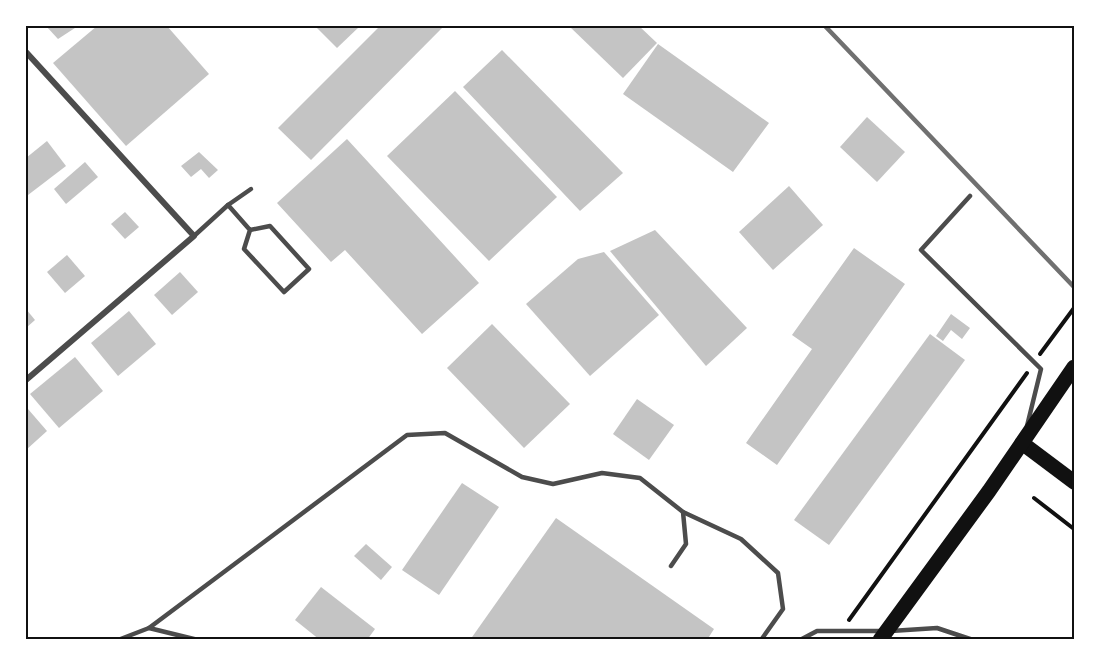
<svg xmlns="http://www.w3.org/2000/svg" width="1100" height="665" viewBox="0 0 1100 665" font-family="'DM Sans',sans-serif">
	<style>
		.building { fill: #c4c4c4 }
		.lines { fill: none; stroke-linecap: round; stroke-linejoin: round }
		.path { stroke: #111; stroke-width: 4 }
		.service { stroke: #4c4c4c; stroke-width: 4.5 }
		.minor { stroke: #4c4c4c; stroke-width: 6 }
		.primary { stroke: #111; stroke-width: 15 }
		.rail { stroke: #707070; stroke-width: 4.5 }
		.neatline { fill: none; stroke: #111; stroke-width: 2 }
	</style>
	<rect width="100%" height="100%" fill="#fff"/>
	<g class="building">
		<path d="M46,26H78L58,39Z"/>
		<path d="M97,26H167L209,74L126,146L53,63Z"/>
		<path d="M315,26H360L337,48Z"/>
		<path d="M380,26H444L311,160L278,128Z"/>
		<path d="M569,26H639L657,43L623,78Z"/>
		<path d="M658,44L769,123L733,172L623,94Z"/>
		<path d="M502,50L623,173L580,211L463,87Z"/>
		<path d="M455,91L557,197L489,261L387,156Z"/>
		<path d="M867,117L905,152L877,182L840,147Z"/>
		<path d="M347,139L479,283L422,334L345,250L331,262L277,203Z"/>
		<path d="M47,141L66,166L28,195L26,158Z"/>
		<path d="M199,152L218,170L209,178L201,169L191,177L181,166Z"/>
		<path d="M85,162L98,177L66,204L54,189Z"/>
		<path d="M789,186L823,225L773,270L739,232Z"/>
		<path d="M125,212L139,227L125,239L111,224Z"/>
		<path d="M655,230L747,328L706,366L610,251Z"/>
		<path d="M854,248L905,284L777,465L746,443L812,349L792,335Z"/>
		<path d="M604,252L659,315L590,376L526,304L578,259Z"/>
		<path d="M67,255L85,276L65,293L47,272Z"/>
		<path d="M180,272L198,292L172,315L154,295Z"/>
		<path d="M26,309L35,320L26,328Z"/>
		<path d="M129,311L156,344L118,376L91,343Z"/>
		<path d="M951,314L970,328L962,339L951,330L943,341L936,336Z"/>
		<path d="M492,324L570,404L524,448L447,368Z"/>
		<path d="M930,334L965,360L829,545L794,520Z"/>
		<path d="M75,357L103,391L59,428L30,394Z"/>
		<path d="M637,399L674,425L649,460L613,434Z"/>
		<path d="M28,409L47,431L26,450V411Z"/>
		<path d="M462,483L499,507L439,595L402,570Z"/>
		<path d="M556,518L714,629L707,640H470Z"/>
		<path d="M366,544L392,567L381,580L354,556Z"/>
		<path d="M321,587L375,629L367,640H320L295,620Z"/>
	</g>
	<g class="lines">
		<g class="path">
			<path d="M1040,354L1074,308"/>
			<path d="M1034,498L1074,529"/>
			<path d="M849,620L1027,373"/>
		</g>
		<g class="service">
			<path d="M970,196L921,250L1041,369L1027,426"/>
			<path d="M228,205L250,230L244,249L284,292L309,269L270,226L250,230"/>
			<path d="M194,236L228,205L251,189"/>
			<path d="M683,512L741,539L778,573L783,609L761,640"/>
			<path d="M149,628L198,640"/>
			<path d="M891,631L937,628L973,640"/>
			<path d="M118,640L149,628L407,435L445,433L522,477L553,484L602,473L640,478L683,512L686,544L671,566"/>
			<path d="M800,640L817,631H882"/>
		</g>
		<path class="minor" d="M26,52L194,236L26,380"/>
		<g class="primary">
			<path d="M1022,443L1074,482"/>
			<path d="M880,640L989,491L1074,367"/>
		</g>
		<path class="rail" d="M825,26L1074,287"/>
	</g>
	<rect width="1100" height="665" fill="none" stroke="#ffffff" stroke-width="54"/>
	<rect x="27" y="27" width="1046" height="611" class="neatline"/>
</svg>
